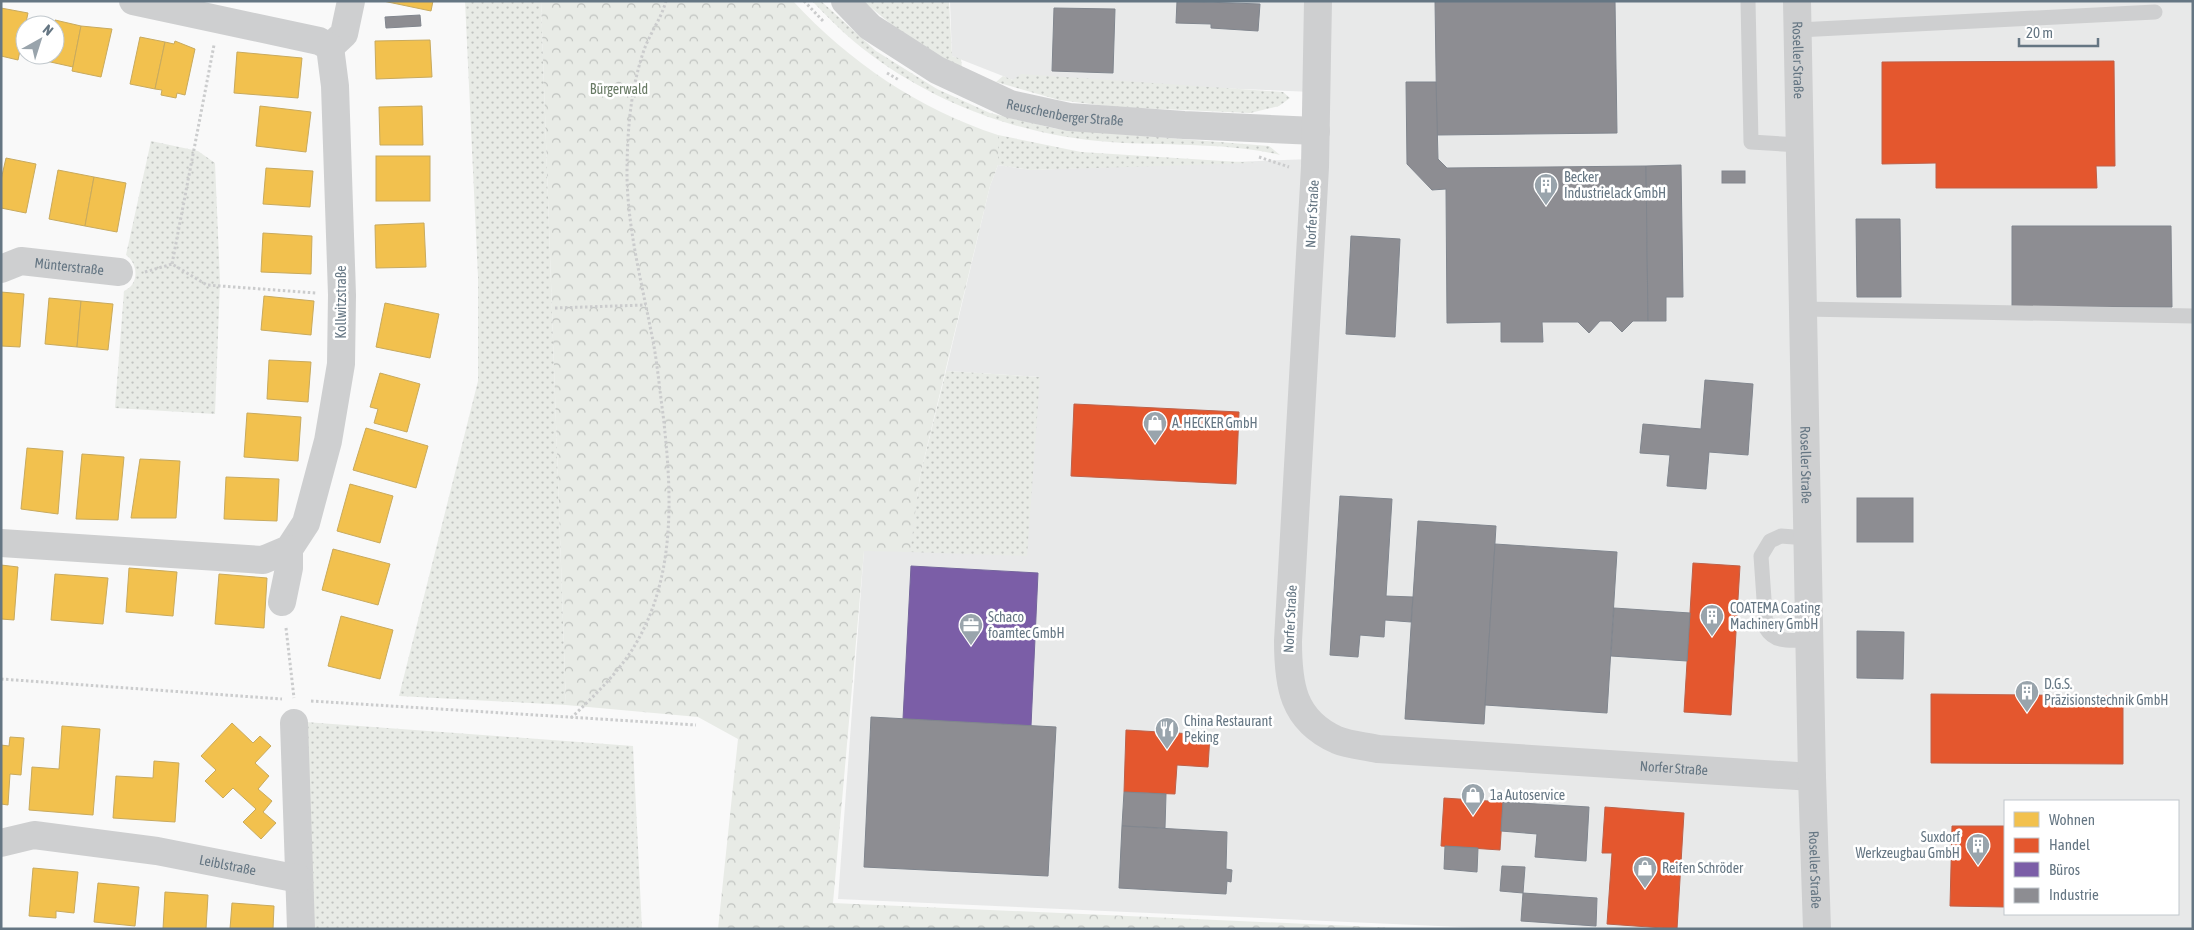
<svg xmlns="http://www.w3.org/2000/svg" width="2194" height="930" viewBox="0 0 2194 930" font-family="'Asap Condensed',sans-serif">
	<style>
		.built { fill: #e8e9e9; fill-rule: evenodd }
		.grass { fill: url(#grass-dots) }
		.forest { fill: url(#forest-crowns) }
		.homes { fill: #f2c14e; stroke: #c8aa5e }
		.shops { fill: #e4572e; stroke: #be6048 }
		.offices { fill: #7b5ea7; stroke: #74659c }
		.industry { fill: #8d8d92; stroke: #81868e }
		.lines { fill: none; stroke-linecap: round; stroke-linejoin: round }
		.path { stroke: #cbcccd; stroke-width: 3; stroke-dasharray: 2.5 2.5; stroke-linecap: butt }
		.lane { stroke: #cecfd0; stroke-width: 15 }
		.street { stroke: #cecfd0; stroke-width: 28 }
		.labels { text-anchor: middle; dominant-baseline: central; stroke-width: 5; stroke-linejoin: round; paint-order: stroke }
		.street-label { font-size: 14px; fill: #657683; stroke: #fff }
		.park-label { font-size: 14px; fill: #687a64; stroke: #fff }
		.poi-label { font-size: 14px; fill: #657683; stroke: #fff; text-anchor: start }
	</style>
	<defs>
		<pattern id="grass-dots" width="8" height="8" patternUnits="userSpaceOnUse" patternTransform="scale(1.25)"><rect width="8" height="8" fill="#e8ebe6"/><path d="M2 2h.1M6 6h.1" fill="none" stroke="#c0c3c0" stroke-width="1.8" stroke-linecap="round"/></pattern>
		<pattern id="forest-crowns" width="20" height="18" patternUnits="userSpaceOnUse" patternTransform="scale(1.25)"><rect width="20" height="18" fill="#e8ebe6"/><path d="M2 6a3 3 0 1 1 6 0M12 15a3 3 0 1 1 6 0" fill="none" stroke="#c0c3c0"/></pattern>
	</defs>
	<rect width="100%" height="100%" fill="#f9f9f9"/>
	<path class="built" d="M950,1H2193V929H1505L838,899L864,550L1040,377L946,371L990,186L998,165L1031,170L1311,159L1313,92L1013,80L952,56ZM2005,801H2178V914H2005Z"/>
	<g class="grass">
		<path d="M465,1H541L566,705L399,696L478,381V277Z"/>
		<path d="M812,1H821L876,51L937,89L990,113L1057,129L1269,146L1280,155C1225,142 1166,146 1110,142C1021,136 932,103 862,48C844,34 828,17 812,1Z"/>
		<path d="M863,1H949L952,56L961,59L962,69L904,35Z"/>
		<path d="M1021,74L1283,92L1290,98L1279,106L1250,113L1114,107L1059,100L996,82L1003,76L1013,80Z"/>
		<path d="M998,135L1081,152L1255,163L1031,170L998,165Z"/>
		<path d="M151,141L198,151L215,163L220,282L215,414L115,408L124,291C139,285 139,264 126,255Z"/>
		<path d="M946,371L1040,377L1027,556L910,552L920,476Z"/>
		<path d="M305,722L633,746L642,929H314Z"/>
	</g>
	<path class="forest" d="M541,1H793C849,62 919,109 998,135V165L990,186L920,476L910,552L864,551L833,903L1421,929H718L738,739L698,717L566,705Z"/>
	<g class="homes">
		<path d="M383,1H433L431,11Z"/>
		<path d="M1,8L28,13L18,60L1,56Z"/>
		<path d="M55,20L81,26L73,67L46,61L47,55H55Z"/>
		<path d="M81,26L112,29L101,77L72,71Z"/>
		<path d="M140,37L165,42L155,89L130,84Z"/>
		<path d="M430,40L432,77L376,79L375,41Z"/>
		<path d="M175,41L195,49L185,95L177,93L176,98L161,95L162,90L155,89L165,42L174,44Z"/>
		<path d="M237,52L302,58L298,98L234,93Z"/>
		<path d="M260,106L311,112L306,152L256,146Z"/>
		<path d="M422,106L423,145H380L379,107Z"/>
		<rect x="376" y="156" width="54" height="45"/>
		<path d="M6,158L36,164L26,213L1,208V180Z"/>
		<path d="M266,168L313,171L310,207L263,204Z"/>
		<path d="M58,170L94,177L85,226L49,219Z"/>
		<path d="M94,177L126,183L117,232L85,226Z"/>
		<path d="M424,223L426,267L376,268L375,225Z"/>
		<path d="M263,233L312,236L311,274L261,272Z"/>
		<path d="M1,292L24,294L20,347L1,346Z"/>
		<path d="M264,296L314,301L311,335L261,330Z"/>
		<path d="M49,298L81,301L77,347L45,344Z"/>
		<path d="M81,301L113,304L108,350L77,347Z"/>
		<path d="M385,303L439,314L430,358L376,347Z"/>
		<path d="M269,360L311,362L308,402L267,399Z"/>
		<path d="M380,373L420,384L407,432L374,423L378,409L370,407Z"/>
		<path d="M247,413L301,417L298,461L244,457Z"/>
		<path d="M366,428L428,446L416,488L353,470Z"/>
		<path d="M27,448L63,451L58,514L21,509Z"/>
		<path d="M82,454L124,457L118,520L76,519Z"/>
		<path d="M140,459L180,461L176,518H131Z"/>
		<path d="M226,477L279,479L277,521L224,519Z"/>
		<path d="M350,484L393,496L380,543L337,531Z"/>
		<path d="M333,549L390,564L378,605L322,590Z"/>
		<path d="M1,565L18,567L14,620L1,619Z"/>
		<path d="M129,568L177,572L173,616L126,612Z"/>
		<path d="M55,574L108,578L103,624L51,620Z"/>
		<path d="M219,574L267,578L264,628L215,624Z"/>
		<path d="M341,616L393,630L380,679L328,666Z"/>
		<path d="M232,723L253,743L260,736L271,746L255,763L269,776L258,789L272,801L263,812L276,823L261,839L243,822L256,809L233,788L223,798L205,781L216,770L201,756Z"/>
		<path d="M62,726L100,729L93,815L29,810L32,767L59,769Z"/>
		<path d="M10,737L24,738L21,775L10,774L8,805L1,804V745L9,746Z"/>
		<path d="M154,761L179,763L175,822L113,818L116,776L153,778Z"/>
		<path d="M33,868L78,872L74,913L56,911V918L29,916Z"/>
		<path d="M98,883L139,887L135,926L94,922Z"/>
		<path d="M165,892L208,895L206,929H163Z"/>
		<path d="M232,903L274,906L273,929H230Z"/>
	</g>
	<g class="shops">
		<path d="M2114,61L2115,166H2096L2097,188H1936V163L1882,164V62Z"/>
		<path d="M1074,404L1239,412L1236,484L1071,476Z"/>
		<path d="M1693,563L1740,566L1731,715L1684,712Z"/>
		<path d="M1931,694L2123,696V764L1931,763Z"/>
		<path d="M1126,730L1210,735L1208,767L1177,765L1175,794L1124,792Z"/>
		<path d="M1444,798L1503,802L1500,850L1441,846Z"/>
		<path d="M1605,807L1684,813L1677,929L1607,924L1612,853H1602Z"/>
		<path d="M1952,826H2005V907L1950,906Z"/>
	</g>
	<path class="offices" d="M911,566L1038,573L1031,726L903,719Z"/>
	<g class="industry">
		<path d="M1177,1L1260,4L1258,31L1211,28V24L1176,23Z"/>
		<path d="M1435,1H1615L1617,133L1437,135Z"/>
		<path d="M1054,8L1115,9L1113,73L1052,71Z"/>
		<path d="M420,15L421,26L386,28L385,17Z"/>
		<path d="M1406,82H1436L1438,159L1447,168L1646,166L1648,321H1633L1622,332L1611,321H1600L1589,333L1578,322H1542L1543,342H1501V322L1447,323L1446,189L1432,190L1407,164Z"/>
		<path d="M1681,165L1683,297H1666V321H1648L1646,166Z"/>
		<rect x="1722" y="171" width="23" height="12"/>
		<path d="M1856,219H1900L1901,297H1857Z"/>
		<path d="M2012,226H2171L2172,307H2012Z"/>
		<path d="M1351,236L1400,239L1395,337L1346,334Z"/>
		<path d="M1705,380L1753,384L1748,455L1709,452L1706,489L1667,486L1670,455L1640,453L1643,424L1701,429Z"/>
		<path d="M1340,496L1392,499L1386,596L1413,597L1411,622L1385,620L1384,637L1360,635L1358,657L1330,655Z"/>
		<rect x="1857" y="498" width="56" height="44"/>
		<path d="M1418,521L1496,526L1484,724L1405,719Z"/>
		<path d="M1495,544L1617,552L1607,713L1485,705Z"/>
		<path d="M1614,608L1690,613L1687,661L1611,656Z"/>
		<path d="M1857,631L1904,632L1903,679L1857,678Z"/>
		<path d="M871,717L1056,727L1048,876L864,867Z"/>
		<path d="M1124,792L1166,794L1165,828L1122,826Z"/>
		<path d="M1503,802L1589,807L1586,861L1535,857L1537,834L1501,831Z"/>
		<path d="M1122,826L1227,832L1226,869L1232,870L1231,882L1227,881L1226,894L1119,888Z"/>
		<path d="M1445,846L1478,848L1477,872L1444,869Z"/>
		<path d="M1502,866L1525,867L1523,893L1500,891Z"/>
		<path d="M1523,893L1597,898L1596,926L1521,921Z"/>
	</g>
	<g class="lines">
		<g class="path">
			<path d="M804,1L824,22"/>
			<path d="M887,73L899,80"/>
			<path d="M1259,157L1289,167"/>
			<path d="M172,264L214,45"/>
			<path d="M145,272L172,264L207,285L316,293"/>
			<path d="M555,308L646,305"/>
			<path d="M286,628L294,698"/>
			<path d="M1,679L282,699"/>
			<path d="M311,701L696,725"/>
			<path d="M571,718C593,697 615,676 632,650C677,579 672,493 663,414C659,386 657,358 651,331C641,280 628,229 627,177C627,133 630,91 644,50C650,33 661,19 666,1"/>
		</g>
		<g class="lane">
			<path d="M1748,1L1751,142L1800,145"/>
			<path d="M1798,30L2155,12"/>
			<path d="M1803,309L2193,316"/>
			<path d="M1807,538L1781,536L1770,541L1761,556L1766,628C1775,644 1793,640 1809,640"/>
		</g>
		<g class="street">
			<path id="s1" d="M845,1L870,27L937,70L1010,104L1069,117L1184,125L1316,131"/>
			<path id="s2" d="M1318,1L1315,167L1288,641C1288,684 1292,720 1337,740C1349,745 1365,746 1378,749L1812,777"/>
			<path id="s3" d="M1797,1L1812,777L1817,929"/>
			<path d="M330,47L344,34L351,1"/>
			<path id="s4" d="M1,269L21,261L119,272"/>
			<path d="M1,543L263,560L289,549L306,523L328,441L341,364L342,295L335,86L330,47L319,41L133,1"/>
			<path d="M282,602L289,568V549"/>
			<path d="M294,723L301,929"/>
			<path id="s5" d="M1,843L34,835L157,851L299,879"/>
		</g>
	</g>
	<defs>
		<g id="building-pin" transform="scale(1.25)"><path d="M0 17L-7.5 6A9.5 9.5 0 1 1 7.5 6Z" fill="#99a4ac" stroke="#fff"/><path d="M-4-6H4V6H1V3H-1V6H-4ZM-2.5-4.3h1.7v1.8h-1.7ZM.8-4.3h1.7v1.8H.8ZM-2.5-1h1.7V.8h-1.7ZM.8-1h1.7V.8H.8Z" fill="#fff"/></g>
		<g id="shop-pin" transform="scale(1.25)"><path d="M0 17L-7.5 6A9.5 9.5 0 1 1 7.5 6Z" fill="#99a4ac" stroke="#fff"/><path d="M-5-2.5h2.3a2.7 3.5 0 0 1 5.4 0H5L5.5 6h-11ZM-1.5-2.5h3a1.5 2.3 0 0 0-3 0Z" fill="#fff"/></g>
		<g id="office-pin" transform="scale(1.25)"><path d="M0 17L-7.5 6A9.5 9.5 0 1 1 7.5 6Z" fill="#99a4ac" stroke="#fff"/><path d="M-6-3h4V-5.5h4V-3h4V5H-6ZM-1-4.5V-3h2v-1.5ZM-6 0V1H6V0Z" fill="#fff"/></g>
		<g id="restaurant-pin" transform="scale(1.25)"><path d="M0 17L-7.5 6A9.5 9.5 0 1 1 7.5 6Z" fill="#99a4ac" stroke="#fff"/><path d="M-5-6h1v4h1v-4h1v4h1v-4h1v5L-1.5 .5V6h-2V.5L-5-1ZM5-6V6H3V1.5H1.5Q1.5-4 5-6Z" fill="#fff"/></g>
	</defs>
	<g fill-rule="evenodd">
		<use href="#building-pin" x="1546" y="185"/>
		<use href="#shop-pin" x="1155" y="423"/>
		<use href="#building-pin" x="1712" y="616"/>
		<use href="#office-pin" x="971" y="625"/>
		<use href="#building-pin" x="2027" y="692"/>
		<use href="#restaurant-pin" x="1167" y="729"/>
		<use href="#shop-pin" x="1473" y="795"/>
		<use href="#building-pin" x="1978" y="845"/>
		<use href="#shop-pin" x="1645" y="868"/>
	</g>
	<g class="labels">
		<g class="street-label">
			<text stroke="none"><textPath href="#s3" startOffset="59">Roseller Straße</textPath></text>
			<text stroke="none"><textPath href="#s1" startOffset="252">Reuschenberger Straße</textPath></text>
			<text transform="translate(1312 214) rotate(-87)">Norfer Straße</text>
			<text stroke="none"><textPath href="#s4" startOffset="70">Münterstraße</textPath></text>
			<text transform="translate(341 302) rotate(-90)">Kollwitzstraße</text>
			<text stroke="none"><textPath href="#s3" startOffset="464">Roseller Straße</textPath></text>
			<text transform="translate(1290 619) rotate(-87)">Norfer Straße</text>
			<text stroke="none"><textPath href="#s2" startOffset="1098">Norfer Straße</textPath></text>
			<text stroke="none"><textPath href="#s5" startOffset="230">Leiblstraße</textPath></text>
			<text stroke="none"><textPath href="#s3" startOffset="869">Roseller Straße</textPath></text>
		</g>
		<g class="park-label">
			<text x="619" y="89">Bürgerwald</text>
		</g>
		<g class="poi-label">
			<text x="1564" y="177">Becker<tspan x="1564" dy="16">Industrielack GmbH</tspan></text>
			<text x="1172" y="423">A. HECKER GmbH</text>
			<text x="1730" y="608">COATEMA Coating<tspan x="1730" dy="16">Machinery GmbH</tspan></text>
			<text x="988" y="617">Schaco<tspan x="988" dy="16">foamtec GmbH</tspan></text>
			<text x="2044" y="684">D.G.S.<tspan x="2044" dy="16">Präzisionstechnik GmbH</tspan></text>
			<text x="1184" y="721">China Restaurant<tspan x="1184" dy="16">Peking</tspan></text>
			<text x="1490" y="795">1a Autoservice</text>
			<text x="1960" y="837" text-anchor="end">Suxdorf<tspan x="1960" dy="16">Werkzeugbau GmbH</tspan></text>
			<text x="1662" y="868">Reifen Schröder</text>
		</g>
	</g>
	<rect width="2194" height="930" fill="none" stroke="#657683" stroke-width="5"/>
	<rect x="2004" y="800" width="175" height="115" fill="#ffffff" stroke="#c1c8cd"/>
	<rect x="2014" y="812" width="25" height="15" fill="#f2c14e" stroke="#c1c8cd"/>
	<text x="2049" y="825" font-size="15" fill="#657683">Wohnen</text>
	<rect x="2014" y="838" width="25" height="15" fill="#e4572e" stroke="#c1c8cd"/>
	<text x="2049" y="850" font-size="15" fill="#657683">Handel</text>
	<rect x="2014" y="862" width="25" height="15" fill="#7b5ea7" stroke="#c1c8cd"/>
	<text x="2049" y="875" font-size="15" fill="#657683">Büros</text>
	<rect x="2014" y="888" width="25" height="15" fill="#8d8d92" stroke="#c1c8cd"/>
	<text x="2049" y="900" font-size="15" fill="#657683">Industrie</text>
	<g transform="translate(40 40) rotate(39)"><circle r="24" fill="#ffffff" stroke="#c1c8cd"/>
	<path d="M0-4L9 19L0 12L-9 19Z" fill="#99a4ac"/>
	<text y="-8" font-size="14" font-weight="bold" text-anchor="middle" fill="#657683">N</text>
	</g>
	<path d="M2019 38v8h79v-8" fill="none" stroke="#657683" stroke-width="2.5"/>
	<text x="2026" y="38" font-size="15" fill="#657683" stroke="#ffffff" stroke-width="4" paint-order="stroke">20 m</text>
</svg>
